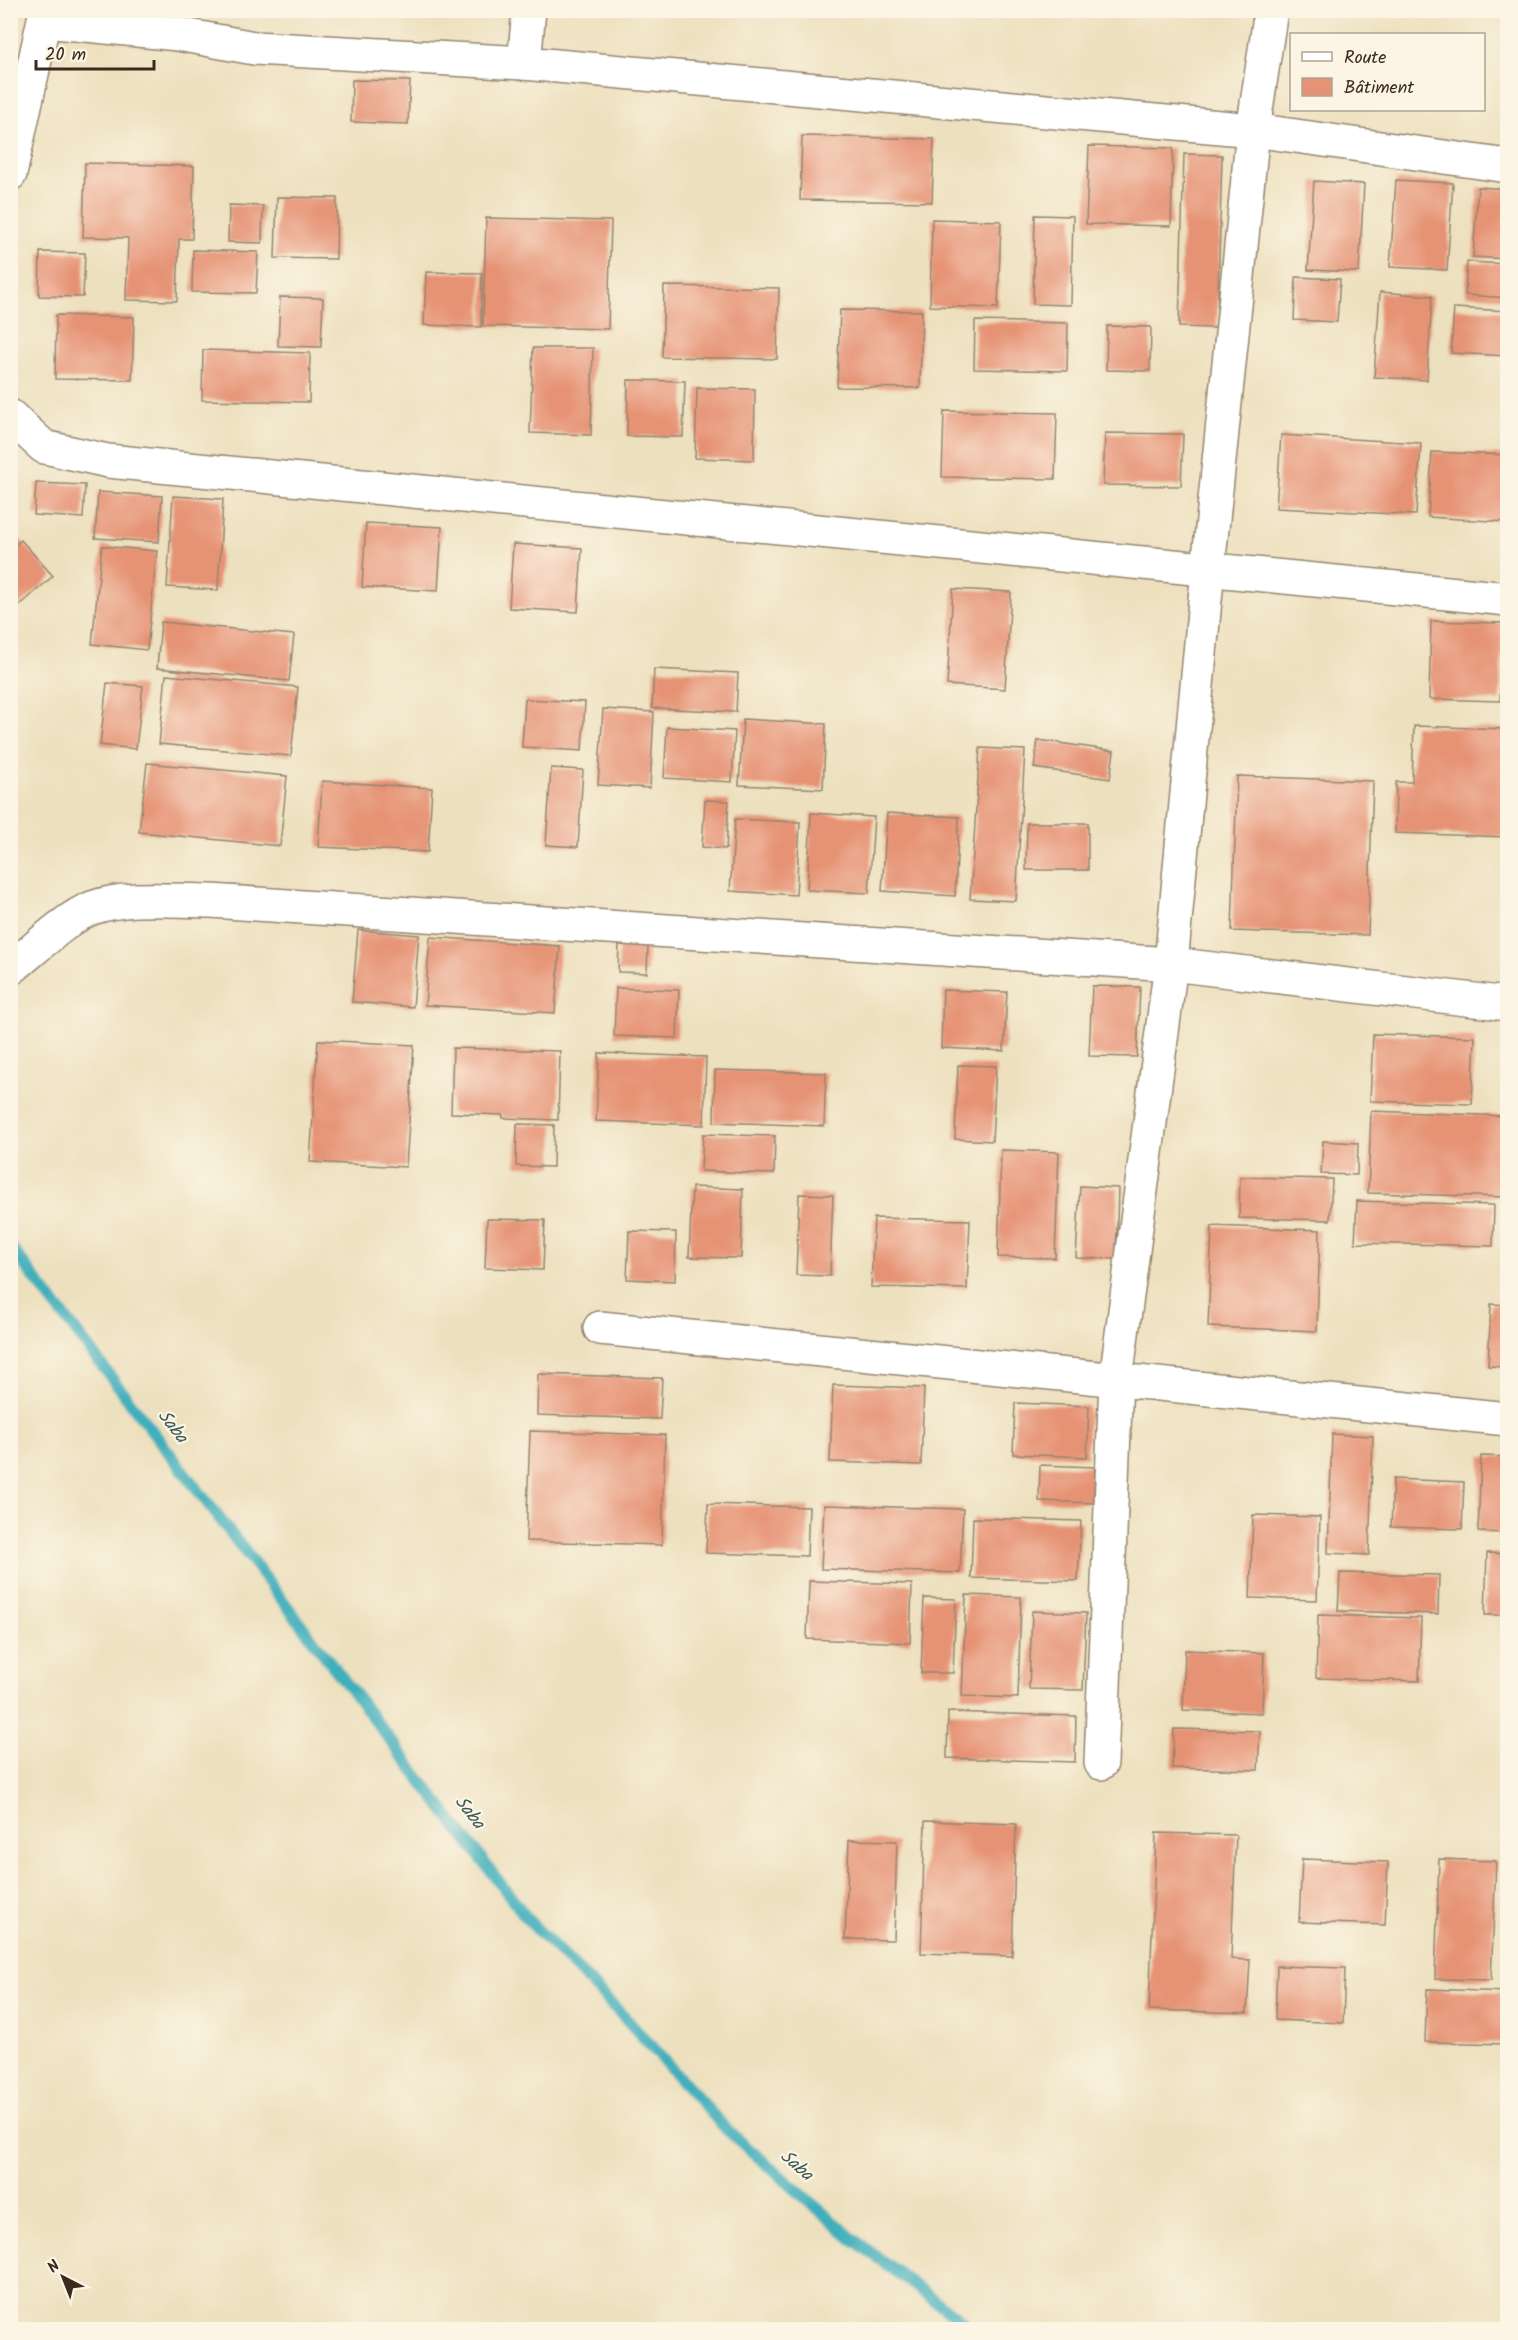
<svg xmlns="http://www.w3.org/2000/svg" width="1518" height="2340" viewBox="0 0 1518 2340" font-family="Kalam,sans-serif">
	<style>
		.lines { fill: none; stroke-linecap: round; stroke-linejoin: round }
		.stream { stroke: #40afbc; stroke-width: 12 }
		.building { fill: #e69375 }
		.minor-casing { stroke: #94856e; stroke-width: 36 }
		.minor { stroke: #fff; stroke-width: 33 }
		.labels { text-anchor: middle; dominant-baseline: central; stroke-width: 4.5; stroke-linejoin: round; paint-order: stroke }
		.water-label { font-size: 18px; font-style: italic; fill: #3d5955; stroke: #fcf5e5 }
	</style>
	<rect width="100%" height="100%" fill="#fcf5e5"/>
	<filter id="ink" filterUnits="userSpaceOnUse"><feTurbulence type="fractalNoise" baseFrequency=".0167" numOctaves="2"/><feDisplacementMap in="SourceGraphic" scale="12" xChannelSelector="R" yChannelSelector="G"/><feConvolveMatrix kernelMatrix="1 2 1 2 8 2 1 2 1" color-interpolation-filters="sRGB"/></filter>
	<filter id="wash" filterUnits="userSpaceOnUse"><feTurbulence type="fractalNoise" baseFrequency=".008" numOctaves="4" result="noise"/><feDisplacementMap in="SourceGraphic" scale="24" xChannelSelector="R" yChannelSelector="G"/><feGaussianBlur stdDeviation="1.35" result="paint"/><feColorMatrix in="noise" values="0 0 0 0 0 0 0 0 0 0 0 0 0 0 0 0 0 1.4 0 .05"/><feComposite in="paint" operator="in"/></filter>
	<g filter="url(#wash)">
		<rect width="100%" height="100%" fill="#ede0be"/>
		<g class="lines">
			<path class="stream" d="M10,1246L530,1922L628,2021L726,2129L853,2239L974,2330"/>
		</g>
		<g id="blocks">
			<g class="building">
				<path d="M352,80L410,81L408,124L351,122Z"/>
				<path d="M802,136L934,139L932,202L800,200Z"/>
				<path d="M1089,146L1173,148L1171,226L1086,224Z"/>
				<path d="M1184,154L1222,155L1217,328L1179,327Z"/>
				<path d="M85,163L194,166L192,239H179L177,301L126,300L128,238L83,237Z"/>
				<path d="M1396,180L1453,183L1447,270L1390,267Z"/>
				<path d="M1314,181L1364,184L1359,272L1308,270Z"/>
				<path d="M1478,187L1508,189V259L1473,257Z"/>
				<path d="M277,197L337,198L336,259L275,258Z"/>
				<path d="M229,205L263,206L262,243L228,242Z"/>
				<path d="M1035,215L1073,216L1071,305L1033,304Z"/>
				<path d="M486,218L611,221L608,329L483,326Z"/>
				<path d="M932,219L1001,221L998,308L930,306Z"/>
				<path d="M193,250L258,252L256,293L192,292Z"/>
				<path d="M40,252L85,253L83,297L39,296Z"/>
				<path d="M1467,262L1508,264V298L1465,295Z"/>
				<path d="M426,272L482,273L481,327L424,325Z"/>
				<path d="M1296,277L1340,279L1337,322L1294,320Z"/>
				<path d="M664,286L779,288L777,359L662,357Z"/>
				<path d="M1380,292L1432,296L1427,380L1374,377Z"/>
				<path d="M280,297L323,298L321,347L278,346Z"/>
				<path d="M1454,308L1508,311V356L1451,353Z"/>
				<path d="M840,310L922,311L920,388L837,387Z"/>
				<path d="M56,315L134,317L132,380L55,379Z"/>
				<path d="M975,321L1068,323L1067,371L974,369Z"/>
				<path d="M1107,326L1151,327L1150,371L1106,370Z"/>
				<path d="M533,348H593L591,435L530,433Z"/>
				<path d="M203,350L310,353L309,402L202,400Z"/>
				<path d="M628,380L685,381L683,437L627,436Z"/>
				<path d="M697,388L755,389L754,460L695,458Z"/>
				<path d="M944,411L1057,413L1055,479L942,477Z"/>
				<path d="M1105,433L1183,434L1181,486L1103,485Z"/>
				<path d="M1281,435L1421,443L1416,515L1276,508Z"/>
				<path d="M1432,452L1508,455L1506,522L1428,517Z"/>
				<path d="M36,483L85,485L83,518L34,515Z"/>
				<path d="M98,492L162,496L159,542L95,538Z"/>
				<path d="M173,496L223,499L218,590L167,587Z"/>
				<path d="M366,523L442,527L438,591L362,587Z"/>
				<path d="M21,540L53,576L10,614V549Z"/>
				<path d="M513,544L582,548L578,612L509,608Z"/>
				<path d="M102,546L157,551L147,650L92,644Z"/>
				<path d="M953,589L1011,592L1005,689L947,685Z"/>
				<path d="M1431,621L1503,623L1500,701L1429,699Z"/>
				<path d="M161,622L294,635L289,681L157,668Z"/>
				<path d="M654,669L738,673L736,712L652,708Z"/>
				<path d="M166,675L298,687L291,756L159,744Z"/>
				<path d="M107,683L143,686L136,749L100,745Z"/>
				<path d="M525,699L585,702L582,751L522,747Z"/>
				<path d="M603,709L654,712L650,788L598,785Z"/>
				<path d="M743,719L826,724L823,789L739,785Z"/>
				<path d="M1414,726L1508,729V837L1395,833L1396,782H1412Z"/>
				<path d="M667,727L735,731L732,782L664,778Z"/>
				<path d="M1038,740L1114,751L1110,779L1034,768Z"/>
				<path d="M980,748L1025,750L1016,901L970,899Z"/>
				<path d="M147,763L287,776L280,846L139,832Z"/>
				<path d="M551,768L583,770L578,847L546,845Z"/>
				<path d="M1237,776L1373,781L1368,935L1232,931Z"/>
				<path d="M322,781L432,788L428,852L318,847Z"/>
				<path d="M705,800L729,801L726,849L702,847Z"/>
				<path d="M811,813L874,817L869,893L807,890Z"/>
				<path d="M887,813L959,817L955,896L882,891Z"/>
				<path d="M735,819L800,822L796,895L730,891Z"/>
				<path d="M1027,823H1088V870H1026Z"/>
				<path d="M358,930L419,935L413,1007L352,1002Z"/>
				<path d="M430,937L560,946L555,1013L425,1005Z"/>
				<path d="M619,944L648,945L647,973L618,972Z"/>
				<path d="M1092,986L1140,987L1137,1057L1089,1056Z"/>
				<path d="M616,988L679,990L677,1038L614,1036Z"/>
				<path d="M943,990L1007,992L1004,1051L941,1048Z"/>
				<path d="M1373,1034L1475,1037L1472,1104L1370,1101Z"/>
				<path d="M318,1040L414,1045L406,1167L310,1162Z"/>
				<path d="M453,1048L560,1051L558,1120L503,1118V1115L451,1113Z"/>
				<path d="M599,1053L706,1057L704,1125L596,1121Z"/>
				<path d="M958,1065L996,1066L992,1141L955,1139Z"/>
				<path d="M715,1070L826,1073L824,1126L714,1122Z"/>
				<path d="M1371,1111L1508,1116L1507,1197L1368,1193Z"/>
				<path d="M517,1124L554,1125L553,1167L516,1166Z"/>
				<path d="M703,1134L775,1136L774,1174L701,1171Z"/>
				<path d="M1323,1141L1358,1143L1357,1175L1321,1174Z"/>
				<path d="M1001,1150L1059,1152L1055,1258L998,1257Z"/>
				<path d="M1240,1177L1332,1179L1330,1220L1239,1218Z"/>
				<path d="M1080,1186L1118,1188L1116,1259L1076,1258Z"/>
				<path d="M692,1187L743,1189L741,1258L689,1257Z"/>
				<path d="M799,1194L833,1195L830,1276L796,1275Z"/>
				<path d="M1357,1201L1494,1205L1493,1246L1355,1243Z"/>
				<path d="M874,1218L970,1220L967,1289L871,1287Z"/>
				<path d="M487,1219L545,1220L543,1270L485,1268Z"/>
				<path d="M1212,1226L1320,1230L1317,1331L1208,1327Z"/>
				<path d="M629,1231L676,1232L675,1281L627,1279Z"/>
				<path d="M1491,1304L1508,1305V1367L1488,1366Z"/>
				<path d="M538,1374L662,1378L660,1419L537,1415Z"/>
				<path d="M833,1385L924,1388L921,1465L830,1462Z"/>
				<path d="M1015,1403L1089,1406L1087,1457L1013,1454Z"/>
				<path d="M530,1431L665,1435L662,1545L526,1541Z"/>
				<path d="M1332,1434L1373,1436L1369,1555L1328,1553Z"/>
				<path d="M1481,1456L1508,1457V1533L1478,1532Z"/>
				<path d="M1040,1465L1095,1467L1094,1503L1039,1501Z"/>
				<path d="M1393,1479L1464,1482L1462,1529L1391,1527Z"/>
				<path d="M708,1504L809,1507L807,1556L706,1553Z"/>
				<path d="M824,1505L963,1509L960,1573L821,1569Z"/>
				<path d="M1253,1515L1320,1517L1317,1600L1250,1598Z"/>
				<path d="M973,1518L1081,1521L1078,1581L971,1578Z"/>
				<path d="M1487,1553L1508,1554V1615H1485Z"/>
				<path d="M1340,1573L1439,1575L1438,1614L1338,1611Z"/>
				<path d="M809,1581L912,1584L910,1643L807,1639Z"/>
				<path d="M966,1595L1021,1597L1018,1698L962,1696Z"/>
				<path d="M924,1598L956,1599L953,1673H921Z"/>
				<path d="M1032,1611L1086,1613L1083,1690L1029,1689Z"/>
				<path d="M1318,1615L1421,1618L1419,1681L1316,1678Z"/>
				<path d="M1185,1650L1264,1653L1262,1713L1183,1710Z"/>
				<path d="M948,1712L1076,1716L1075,1762L947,1758Z"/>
				<path d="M1174,1729L1260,1731L1258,1770L1172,1768Z"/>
				<path d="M925,1821L1016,1824L1012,1956L921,1953Z"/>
				<path d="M1156,1833L1236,1835L1231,1959L1250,1960L1247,2013L1149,2010Z"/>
				<path d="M849,1840L897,1841L894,1940L845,1939Z"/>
				<path d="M1302,1859L1388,1862L1385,1925L1299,1922Z"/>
				<path d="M1439,1859L1496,1861L1491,1980L1435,1979Z"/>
				<path d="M1506,1920H1508V1984H1503Z"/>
				<path d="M1277,1966L1345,1968L1343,2023L1275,2020Z"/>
				<path d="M1427,1989L1508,1992V2044L1425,2042Z"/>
			</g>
		</g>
	</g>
	<g filter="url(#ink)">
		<use href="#blocks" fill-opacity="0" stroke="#94856e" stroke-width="1.5"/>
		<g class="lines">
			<g class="minor-casing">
				<g id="minor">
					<path d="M45,21L178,34L254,48L524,63L1253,130L1508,166"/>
					<path d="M524,63L529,10"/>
					<path d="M10,174L46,10"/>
					<path d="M10,416L44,447L108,461L1508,599"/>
					<path d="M10,969C32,952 67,917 92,908C128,895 172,901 211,901L1171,964L1508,1004"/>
					<path d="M600,1328L1508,1419"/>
					<path d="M1101,1763L1116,1379L1171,964L1208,568L1253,130L1271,10"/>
				</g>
			</g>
			<use href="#minor" class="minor"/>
		</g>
	</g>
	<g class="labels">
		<g class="water-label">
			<text transform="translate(172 1427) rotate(52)">Saba</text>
			<text transform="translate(469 1813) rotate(52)">Saba</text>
			<text transform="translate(796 2166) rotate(41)">Saba</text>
		</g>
	</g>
	<rect width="1518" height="2340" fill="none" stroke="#fcf5e5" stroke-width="36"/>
	<rect x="1290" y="33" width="195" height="78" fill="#fcf5e5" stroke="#afa495" stroke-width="1.5"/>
	<rect x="1302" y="52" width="30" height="9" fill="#ffffff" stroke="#afa495" stroke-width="1.5"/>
	<text x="1344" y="63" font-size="18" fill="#3b2a1e">Route</text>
	<rect x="1302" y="78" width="30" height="18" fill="#e69375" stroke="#afa495" stroke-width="1.5"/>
	<text x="1344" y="93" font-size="18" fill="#3b2a1e">Bâtiment</text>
	<g transform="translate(63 2277) rotate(318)" stroke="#fcf5e5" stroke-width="4.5" paint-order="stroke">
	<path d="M0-4.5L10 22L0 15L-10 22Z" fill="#3b2a1e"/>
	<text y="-9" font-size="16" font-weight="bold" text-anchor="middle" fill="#3b2a1e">N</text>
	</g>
	<path d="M36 60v9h118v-9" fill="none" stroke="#3b2a1e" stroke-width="3"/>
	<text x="45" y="60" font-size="18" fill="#3b2a1e" stroke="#fcf5e5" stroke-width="4.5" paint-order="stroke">20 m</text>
</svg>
